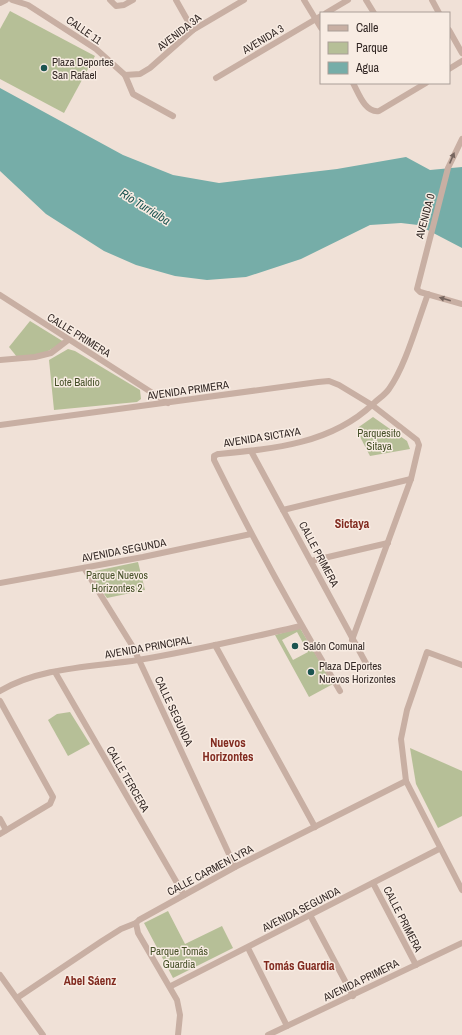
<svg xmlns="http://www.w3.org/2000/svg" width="462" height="1035" viewBox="0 0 462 1035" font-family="'Archivo Narrow',sans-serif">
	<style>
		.green { fill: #b6bf97; fill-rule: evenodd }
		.water { fill: #76ada8 }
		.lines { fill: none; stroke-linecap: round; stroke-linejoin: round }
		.street { stroke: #c8afa3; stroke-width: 6 }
		.oneway { fill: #76655e }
		.poi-dot { fill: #1b5450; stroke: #f8ece3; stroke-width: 1.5 }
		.labels { text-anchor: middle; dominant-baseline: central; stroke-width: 3; stroke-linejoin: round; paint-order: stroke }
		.street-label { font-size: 11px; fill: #332825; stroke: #f8ece3 }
		.poi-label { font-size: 11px; fill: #332825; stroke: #f8ece3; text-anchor: start }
		.park-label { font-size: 11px; fill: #475129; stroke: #f8ece3 }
		.water-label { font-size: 12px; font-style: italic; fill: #1b5450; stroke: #f8ece3 }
		.neighbourhood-label { font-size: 12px; font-weight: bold; fill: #812a1f; stroke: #f8ece3 }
	</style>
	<rect width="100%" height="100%" fill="#f0e1d7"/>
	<g class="green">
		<path d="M10,11L95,56L64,113L0,79V29Z"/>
		<path d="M30,321L64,342L41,355L17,357L9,347Z"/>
		<path d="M68,349L75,351L140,390L141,399L137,402L54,410L49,360Z"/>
		<path d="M373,417L407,441L410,449L370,456L356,429Z"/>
		<path d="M138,562L145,590L107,598L94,580L95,571Z"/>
		<path d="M300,628L333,684L309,697L275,635ZM297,632L308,652L293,660L282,640Z"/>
		<path d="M70,712L90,744L68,756L48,720L57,714Z"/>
		<path d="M410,748L462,771V816L438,828L416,784Z"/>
		<path d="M168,911L185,944L222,926L233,948L173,978L144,923Z"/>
	</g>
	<path class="water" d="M0,88L123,155L173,175L219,183L337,169L406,157L430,170L462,167V248L418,225L401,223L370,225L301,259L246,277L207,280L175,276L136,265L104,251L46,214L0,171Z"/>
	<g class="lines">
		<g class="street">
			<path d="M12,0L28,5L96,49L125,75L133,94L173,116"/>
			<path d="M110,0L116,6L124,5L133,0"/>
			<path d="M176,0L193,30"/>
			<path d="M304,0L321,28"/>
			<path d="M366,0L374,13"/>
			<path d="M432,0L439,13"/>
			<path d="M0,3L6,0"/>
			<path d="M326,13L348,0"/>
			<path d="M449,30L462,53"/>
			<path d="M449,69L462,61"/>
			<path d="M125,75L140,74L150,68L193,30L244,0"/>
			<path d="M216,78L321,16"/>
			<path d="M353,83C359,94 365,113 379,111L426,83"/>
			<path d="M462,139L448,168L417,289L420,292L462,304"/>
			<path d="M0,295L168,403"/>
			<path d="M0,360L35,357L51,353L68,340"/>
			<path d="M0,425L318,382L329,381L339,385L372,405L417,440L419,445L411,479L352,640"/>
			<path d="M251,451L368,667"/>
			<path d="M283,510L411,479"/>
			<path d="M311,561L388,543"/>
			<path d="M84,568L133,647L235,867"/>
			<path d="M0,583L143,557L251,534"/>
			<path d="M215,645L315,827"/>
			<path d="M462,665L427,652L407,710L401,739L406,781L462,890"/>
			<path d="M55,672L184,895"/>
			<path d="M0,691C40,667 93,667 138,660C193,651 247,638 301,626"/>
			<path d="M340,691C295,615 253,539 214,460V456L218,454C273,449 331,444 373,404C378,399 385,395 389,389C406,365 417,323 428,294"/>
			<path d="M0,701L53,797L50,804L0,834"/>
			<path d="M0,819L6,830"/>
			<path d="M373,883L416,965"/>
			<path d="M310,915L353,996"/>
			<path d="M248,948L287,1026"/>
			<path d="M0,975L43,1035"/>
			<path d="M171,986L439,849"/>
			<path d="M17,998L102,941L121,929L136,923"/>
			<path d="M178,1035L180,1015L177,1000L138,933L136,923L139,920L235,867L406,781"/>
			<path d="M268,1035L462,943"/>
		</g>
	</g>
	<defs><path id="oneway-solid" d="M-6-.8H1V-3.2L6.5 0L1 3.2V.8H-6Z"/></defs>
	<g class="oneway">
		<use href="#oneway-solid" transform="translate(452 158) rotate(-67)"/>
		<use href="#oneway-solid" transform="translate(445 299) rotate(-164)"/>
	</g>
	<g class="poi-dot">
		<circle cx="44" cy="68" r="4"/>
		<circle cx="295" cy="646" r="4"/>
		<circle cx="311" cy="672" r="4"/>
	</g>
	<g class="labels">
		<g class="street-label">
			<text transform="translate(84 30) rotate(35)">CALLE 11</text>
			<text transform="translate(179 32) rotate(-38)">AVENIDA 3A</text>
			<text transform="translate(263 39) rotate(-31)">AVENIDA 3</text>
			<text transform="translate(425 216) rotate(-75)">AVENIDA 0</text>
			<text transform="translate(79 335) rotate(32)">CALLE PRIMERA</text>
			<text transform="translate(188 390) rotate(-8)">AVENIDA PRIMERA</text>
			<text transform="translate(262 437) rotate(-9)">AVENIDA SICTAYA</text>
			<text transform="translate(124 550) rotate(-11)">AVENIDA SEGUNDA</text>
			<text transform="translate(319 554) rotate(62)">CALLE PRIMERA</text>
			<text transform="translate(148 647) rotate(-10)">AVENIDA PRINCIPAL</text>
			<text transform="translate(174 711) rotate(65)">CALLE SEGUNDA</text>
			<text transform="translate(128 779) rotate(60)">CALLE TERCERA</text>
			<text transform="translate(210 870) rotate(-28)">CALLE CARMEN LYRA</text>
			<text transform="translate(301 909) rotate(-27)">AVENIDA SEGUNDA</text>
			<text transform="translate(403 919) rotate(63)">CALLE PRIMERA</text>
			<text transform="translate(361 980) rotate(-26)">AVENIDA PRIMERA</text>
		</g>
		<g class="poi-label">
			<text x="52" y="62">Plaza Deportes<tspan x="52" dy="13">San Rafael</tspan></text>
			<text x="303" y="646">Salón Comunal</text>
			<text x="319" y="666">Plaza DEportes<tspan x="319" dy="13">Nuevos Horizontes</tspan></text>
		</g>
		<g class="park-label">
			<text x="77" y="382">Lote Baldío</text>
			<text x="379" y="433">Parquesito<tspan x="379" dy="13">Sitaya</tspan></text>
			<text x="117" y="575">Parque Nuevos<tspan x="117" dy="13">Horizontes 2</tspan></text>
			<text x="179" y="951">Parque Tomás<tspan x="179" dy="13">Guardia</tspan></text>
		</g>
		<g class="water-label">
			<text transform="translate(145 207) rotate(32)">Río Turrialba</text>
		</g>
		<g class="neighbourhood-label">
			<text x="352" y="524">Sictaya</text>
			<text x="228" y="743">Nuevos<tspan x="228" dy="14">Horizontes</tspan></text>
			<text x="299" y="966">Tomás Guardia</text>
			<text x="90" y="981">Abel Sáenz</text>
		</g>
	</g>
	<rect x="320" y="12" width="130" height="72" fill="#f8ece3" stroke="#a99e97"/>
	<rect x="328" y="25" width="20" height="6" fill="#c8afa3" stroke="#a99e97"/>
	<text x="356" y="32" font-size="12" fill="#332825">Calle</text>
	<rect x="328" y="42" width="20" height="12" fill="#b6bf97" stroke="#a99e97"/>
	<text x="356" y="52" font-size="12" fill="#332825">Parque</text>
	<rect x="328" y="62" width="20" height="12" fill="#76ada8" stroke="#a99e97"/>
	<text x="356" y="72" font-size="12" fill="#332825">Agua</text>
</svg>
